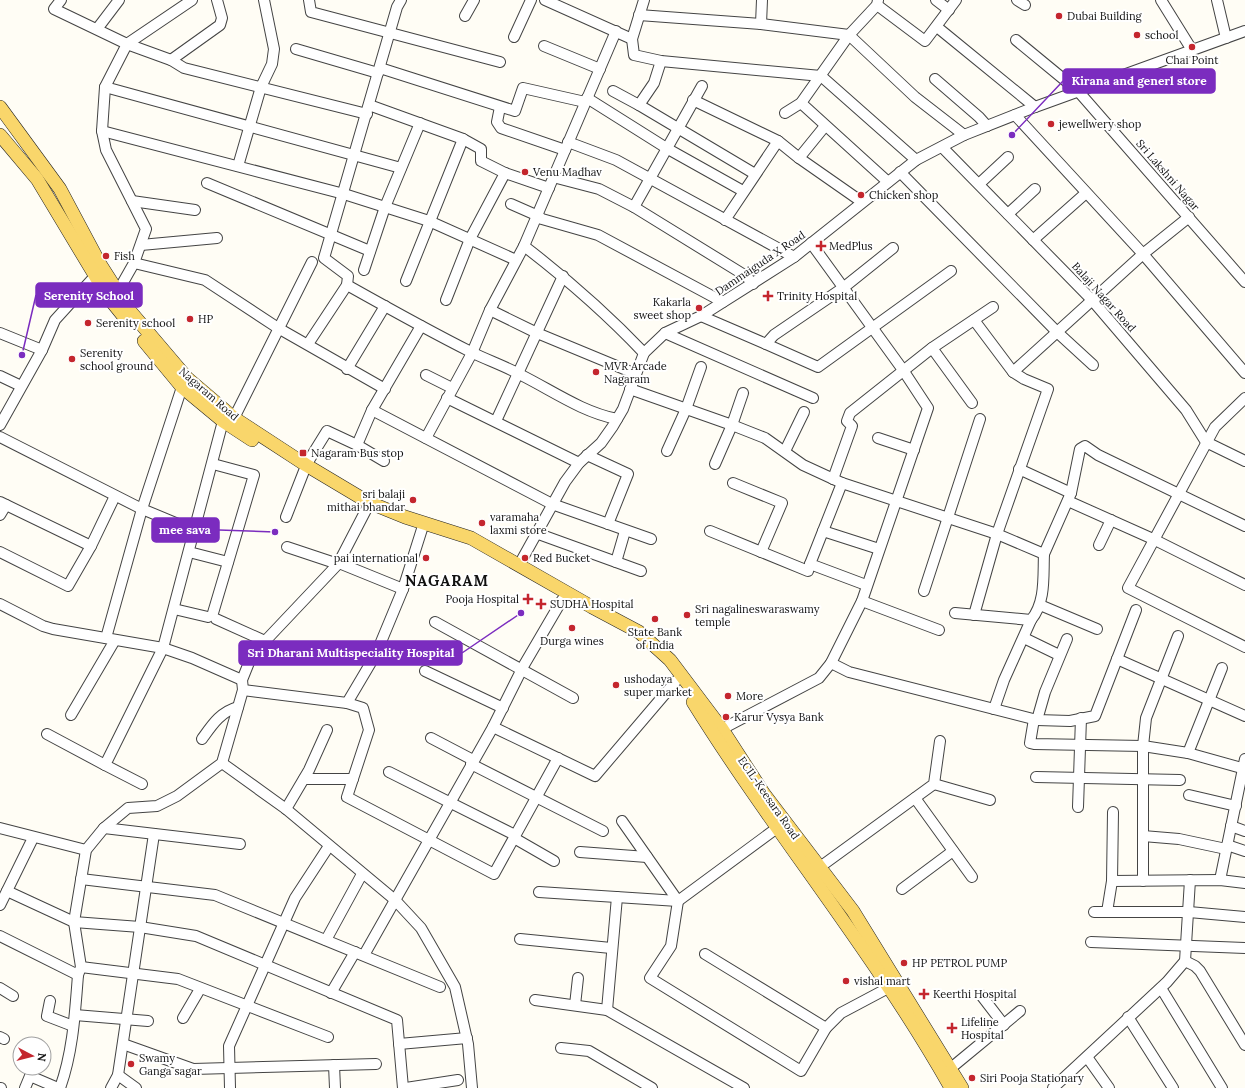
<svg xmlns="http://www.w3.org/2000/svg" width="1245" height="1088" viewBox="0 0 1245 1088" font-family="Lora,serif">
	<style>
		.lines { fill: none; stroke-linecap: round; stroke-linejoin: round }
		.minor-casing { stroke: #444; stroke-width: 12 }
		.major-casing { stroke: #222; stroke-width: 14 }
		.minor { stroke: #fff; stroke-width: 10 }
		.major { stroke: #f9d66b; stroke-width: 13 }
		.poi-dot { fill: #c4262e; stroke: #fff; stroke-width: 1.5 }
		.labels { text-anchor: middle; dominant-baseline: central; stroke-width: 4; stroke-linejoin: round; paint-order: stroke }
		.poi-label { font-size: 11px; fill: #111; stroke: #fff; text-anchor: start }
		.street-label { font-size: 11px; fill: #111; stroke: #fff }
		.district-label { font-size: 15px; font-weight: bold; letter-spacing: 1px; fill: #111; stroke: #fff }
		.leader { fill: none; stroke: #7b2cbf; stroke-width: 1.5 }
		.callout-dot { fill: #7b2cbf; stroke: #fff; stroke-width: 1.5 }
		.callout { fill: #7b2cbf; stroke: #7b2cbf; stroke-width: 1.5 }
		.callout-label { font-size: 12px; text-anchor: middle; font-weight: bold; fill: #fff }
	</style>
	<rect width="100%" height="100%" fill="#fffdf5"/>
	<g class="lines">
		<g class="minor-casing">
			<g id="minor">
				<path d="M61,0L54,9L127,44L171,60L184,68L367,114"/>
				<path d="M309,0L311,12L500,62"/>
				<path d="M545,0L632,39"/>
				<path d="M644,0L632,39L634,55L661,61L821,76L916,160"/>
				<path d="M936,0L949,10"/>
				<path d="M1017,0L1025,5"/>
				<path d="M1161,0L1192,50"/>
				<path d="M1217,0L1226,38"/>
				<path d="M877,5L925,41L956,0"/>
				<path d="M639,15L761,24L849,35L915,97L964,135"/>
				<path d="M465,16L474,0"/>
				<path d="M761,24L762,0"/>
				<path d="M937,27L1035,107"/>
				<path d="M97,29L119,0"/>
				<path d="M514,37L531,0"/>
				<path d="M1016,40L1078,91L1245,282"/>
				<path d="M544,46L600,69"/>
				<path d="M296,49L378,73"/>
				<path d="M171,60L220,25L222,18L217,0"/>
				<path d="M380,68L515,111L523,88L585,102"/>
				<path d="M935,79L979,117L987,126"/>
				<path d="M105,87L401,168"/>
				<path d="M613,91L639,105L654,83L661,61"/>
				<path d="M587,98L668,149L743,191"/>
				<path d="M693,100L778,141L725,220"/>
				<path d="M801,103L888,182"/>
				<path d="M369,105L463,139L481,149V161L505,173L549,188"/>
				<path d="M639,105L755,174"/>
				<path d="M500,107L497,122L501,128L565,150"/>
				<path d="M785,113L801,103L849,35L877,5L878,0"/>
				<path d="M1015,115L1143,254L1245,373"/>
				<path d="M102,131L344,194L429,221L516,260"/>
				<path d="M778,141L799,158L862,202"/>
				<path d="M568,142L616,160L794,257"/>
				<path d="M942,147L1092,300L1186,410L1206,442L1245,461"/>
				<path d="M799,158L825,126"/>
				<path d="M238,166L261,87L272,64L274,49L264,0"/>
				<path d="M900,172L1057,332L1093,365"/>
				<path d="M553,177L599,189L634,207L746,276L753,284"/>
				<path d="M207,183L370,251"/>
				<path d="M979,184L1008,157"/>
				<path d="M132,201L195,210"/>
				<path d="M511,204L536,215L542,219L598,235L723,302"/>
				<path d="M634,207L702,86"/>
				<path d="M1008,214L1035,189"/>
				<path d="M1033,240L1086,193"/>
				<path d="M141,245L217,238"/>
				<path d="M524,246C567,279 607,314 644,353"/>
				<path d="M893,248L843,288L774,335L766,344L818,367L951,271"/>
				<path d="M134,263L205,280L278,328L385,389"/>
				<path d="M364,270L385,207L420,123"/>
				<path d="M406,281L463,139"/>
				<path d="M347,285C388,308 429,331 471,352C487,360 505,366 521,375C553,391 582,412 617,419"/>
				<path d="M117,293L134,263L146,229L106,150L102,131L105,87L127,44L192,0"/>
				<path d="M446,300L470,239L505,173"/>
				<path d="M490,310L537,333L636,374"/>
				<path d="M701,316L766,344"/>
				<path d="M0,333L42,350"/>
				<path d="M665,333L813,398"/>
				<path d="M308,344L347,285L348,276L324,258L397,7L401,0"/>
				<path d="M932,348L972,403"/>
				<path d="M347,369L385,306"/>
				<path d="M1013,372L1143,254L1189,217"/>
				<path d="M426,375L452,388"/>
				<path d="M0,376L21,386"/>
				<path d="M630,389L732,425L765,438L803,465L842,483L997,534L1044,554L1071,493L1080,449L1085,446L1098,455L1245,526"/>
				<path d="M447,398L579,463"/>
				<path d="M1245,398L1215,427L1128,588L1245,647"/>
				<path d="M372,410L552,504L651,539"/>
				<path d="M234,418L312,262"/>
				<path d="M496,421L563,276"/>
				<path d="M0,425L42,350L55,320L95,276"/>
				<path d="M0,437L142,509L195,531"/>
				<path d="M426,438L472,353L490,310L524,246L616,31"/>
				<path d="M878,438L914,450"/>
				<path d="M357,445L372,410L421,326"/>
				<path d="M667,451L686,409L701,367"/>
				<path d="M785,451L804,412"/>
				<path d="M587,455L628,474L608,524"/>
				<path d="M213,464L254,475L213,613"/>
				<path d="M715,464L732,425L743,393"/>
				<path d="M306,465L327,431L357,445L384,461"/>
				<path d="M1019,469L1071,493"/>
				<path d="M833,479L852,426L847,421L850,413L932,348L993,307"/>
				<path d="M733,483L782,503L761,552"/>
				<path d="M842,483L810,564L866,585"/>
				<path d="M1068,501L1153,539L1245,585"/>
				<path d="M0,502L91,546"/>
				<path d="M0,515L6,505"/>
				<path d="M286,517L304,471"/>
				<path d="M710,531L808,571L810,564"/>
				<path d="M823,531L879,549"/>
				<path d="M536,533L641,571"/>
				<path d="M1099,545L1111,520"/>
				<path d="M287,547L338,564"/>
				<path d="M0,552L68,586L91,546L115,496"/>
				<path d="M189,552L228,562"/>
				<path d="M616,562L625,531"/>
				<path d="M339,563L403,589"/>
				<path d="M519,565L565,482L579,463L601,443L613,426L623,409L644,353L665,333L701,316L794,257L916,160L964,135L1035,107L1245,31"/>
				<path d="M924,591L980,419"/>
				<path d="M862,601L939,630"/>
				<path d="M0,604L43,626L53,629L163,648L192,658L242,680"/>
				<path d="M1040,605L1097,629"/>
				<path d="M174,609L208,617"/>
				<path d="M955,613L1031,620C1046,602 1043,576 1044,554"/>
				<path d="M974,615L997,534L1048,389L1024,379L1013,372L974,320"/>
				<path d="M216,619L265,641"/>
				<path d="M435,622L573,698"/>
				<path d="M106,638L142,509L182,387"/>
				<path d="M1024,638L1059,655"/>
				<path d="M1117,659L1245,716"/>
				<path d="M831,663L849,672L1037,720L1070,721L1095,716L1136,610"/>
				<path d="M425,671L503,708"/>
				<path d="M243,690L347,703L376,654L403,589L422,529"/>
				<path d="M347,703L363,708L369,730L347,797L494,874L558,758"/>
				<path d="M994,709L1004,680L1031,620"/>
				<path d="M71,715L115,640"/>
				<path d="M1034,719L1030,743L1034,744L1143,746L1188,753L1245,769"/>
				<path d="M1037,720L1045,692L1067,639"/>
				<path d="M493,727L595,776L676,681"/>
				<path d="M722,729L819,678L831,663L862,601L928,408L903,370L811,243"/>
				<path d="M47,734L105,765"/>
				<path d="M431,738L473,760"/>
				<path d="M202,739C212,725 220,712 238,707"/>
				<path d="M1188,753L1222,668"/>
				<path d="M222,763L286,809L395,900L421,928L455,987L468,1044L472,1088"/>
				<path d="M471,764L603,831"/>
				<path d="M389,772L515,835"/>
				<path d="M1036,777L1180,780"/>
				<path d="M304,779H353"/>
				<path d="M142,784L105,765L163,648L223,421"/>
				<path d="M934,784L990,800"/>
				<path d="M1189,795L1236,806"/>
				<path d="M915,798L972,877"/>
				<path d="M1078,807L1081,718"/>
				<path d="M286,809L309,770L327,730"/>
				<path d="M1113,812L1112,881L1220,880L1245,883"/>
				<path d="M622,821L678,901L671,946L650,978L801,1071L826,1028L841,1013L890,987"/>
				<path d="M1231,826L1245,831"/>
				<path d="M0,828L86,850"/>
				<path d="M104,828L240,844"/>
				<path d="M1143,836L1179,839L1226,849"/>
				<path d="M514,838L554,861"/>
				<path d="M1227,845L1245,851"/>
				<path d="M580,852L647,857"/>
				<path d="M820,867L934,784L940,741"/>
				<path d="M81,879L215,895L440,987"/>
				<path d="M1220,880L1245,759"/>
				<path d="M1143,881V746L1146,718L1178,636"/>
				<path d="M902,889L953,851"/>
				<path d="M7,891L74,922L140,927L196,936L397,1020L403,1088"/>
				<path d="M539,892L678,901L777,828"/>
				<path d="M0,905L33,838"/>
				<path d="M1094,912H1189L1245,917"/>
				<path d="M1107,912L1112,881"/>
				<path d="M0,936L78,975"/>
				<path d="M520,939L611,948"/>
				<path d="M326,940L362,874"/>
				<path d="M1091,942L1245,948"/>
				<path d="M705,954L826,1028"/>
				<path d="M364,955L493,727L524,665L562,600"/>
				<path d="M1185,961L1195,966L1200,971L1245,1045"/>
				<path d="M81,967L178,979L328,1037"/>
				<path d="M0,988L13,996"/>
				<path d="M1161,988L1222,1088"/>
				<path d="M331,993L355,952"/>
				<path d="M981,995L1004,1025"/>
				<path d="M535,1000L607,1010L744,1088"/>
				<path d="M50,1001L47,1016L73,1026"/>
				<path d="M575,1005L578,978"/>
				<path d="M607,1010L617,897"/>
				<path d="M75,1015L148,1021"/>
				<path d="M1128,1017L1173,1088"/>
				<path d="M183,1018L200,989"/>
				<path d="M0,1037L4,1039"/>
				<path d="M123,1044L193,1069L376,1064"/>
				<path d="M399,1044L467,1038"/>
				<path d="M561,1048L589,1051L652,1088"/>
				<path d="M1087,1057L1109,1088"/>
				<path d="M334,1065L335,1088"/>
				<path d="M951,1068L1020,1011"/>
				<path d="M118,1075L136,1088"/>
				<path d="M0,1088H1"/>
				<path d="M25,1088L30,1076L58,1088"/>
				<path d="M60,1088C73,1052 75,1013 78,975L81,967L74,922L86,850L104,828L128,808L157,806L177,796L222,763L243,690L242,680L252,655L338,564L366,510"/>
				<path d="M111,1088L118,1075L154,834"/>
				<path d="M230,1088L229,1046L295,898L329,846"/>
				<path d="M406,1088L458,1080"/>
				<path d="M1053,1088L1167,982L1185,961L1190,880"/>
			</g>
		</g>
		<g class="major-casing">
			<g id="major">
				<path d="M0,107L60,189L100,264L130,311L187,378L234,418L306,465L368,502L405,517L471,538L592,607L639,632L670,660L722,729L764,794L853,911L962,1088"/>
				<path d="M0,135L37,179L108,297L125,318"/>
				<path d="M144,341L182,387L223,421L252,440"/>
				<path d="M693,702C775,834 875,953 951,1088"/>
			</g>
		</g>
		<use href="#minor" class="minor"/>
		<use href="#major" class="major"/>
	</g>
	<g class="poi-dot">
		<circle cx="1059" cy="16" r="4"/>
		<circle cx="1137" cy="35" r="4"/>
		<circle cx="1192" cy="47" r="4"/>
		<circle cx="1051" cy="124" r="4"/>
		<circle cx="525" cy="172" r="4"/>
		<circle cx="861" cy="195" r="4"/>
		<path d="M819 240h4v4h4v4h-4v4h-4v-4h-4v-4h4z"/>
		<circle cx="106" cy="256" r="4"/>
		<path d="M766 290h4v4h4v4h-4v4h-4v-4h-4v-4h4z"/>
		<circle cx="699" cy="308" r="4"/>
		<circle cx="190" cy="319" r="4"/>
		<circle cx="88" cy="323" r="4"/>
		<circle cx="72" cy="359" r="4"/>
		<circle cx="596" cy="372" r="4"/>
		<rect x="299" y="449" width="8" height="8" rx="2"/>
		<circle cx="413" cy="500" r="4"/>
		<circle cx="482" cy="523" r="4"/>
		<circle cx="426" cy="558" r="4"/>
		<circle cx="525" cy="558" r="4"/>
		<path d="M526 593h4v4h4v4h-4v4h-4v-4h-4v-4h4z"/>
		<path d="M539 598h4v4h4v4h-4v4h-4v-4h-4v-4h4z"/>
		<circle cx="687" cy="615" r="4"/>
		<circle cx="655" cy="619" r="4"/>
		<circle cx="572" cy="628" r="4"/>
		<circle cx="616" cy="685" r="4"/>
		<circle cx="728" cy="696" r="4"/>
		<circle cx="726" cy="717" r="4"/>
		<circle cx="904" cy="963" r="4"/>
		<circle cx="846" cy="981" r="4"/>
		<path d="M922 988h4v4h4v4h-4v4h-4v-4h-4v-4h4z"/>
		<path d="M950 1022h4v4h4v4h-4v4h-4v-4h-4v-4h4z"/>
		<circle cx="131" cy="1064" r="4"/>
		<circle cx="972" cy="1078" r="4"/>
	</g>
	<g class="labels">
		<g class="poi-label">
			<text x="1067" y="16">Dubai Building</text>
			<text x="1145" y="35">school</text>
			<text x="1192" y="60" text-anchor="middle">Chai Point</text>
			<text x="1059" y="124">jewellwery shop</text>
			<text x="533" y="172">Venu Madhav</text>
			<text x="869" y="195">Chicken shop</text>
			<text x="829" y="246">MedPlus</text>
			<text x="114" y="256">Fish</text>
			<text x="777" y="296">Trinity Hospital</text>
			<text x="691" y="302" text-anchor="end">Kakarla<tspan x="691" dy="13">sweet shop</tspan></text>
			<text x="198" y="319">HP</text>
			<text x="96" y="323">Serenity school</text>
			<text x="80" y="353">Serenity<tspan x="80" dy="13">school ground</tspan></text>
			<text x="604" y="366">MVR Arcade<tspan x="604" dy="13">Nagaram</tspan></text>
			<text x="311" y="453">Nagaram Bus stop</text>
			<text x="405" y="494" text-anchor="end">sri balaji<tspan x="405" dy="13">mithai bhandar</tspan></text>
			<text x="490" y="517">varamaha<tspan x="490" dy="13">laxmi store</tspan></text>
			<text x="418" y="558" text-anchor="end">pai international</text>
			<text x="533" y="558">Red Bucket</text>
			<text x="519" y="599" text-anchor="end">Pooja Hospital</text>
			<text x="550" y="604">SUDHA Hospital</text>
			<text x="695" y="609">Sri nagalineswaraswamy<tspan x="695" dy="13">temple</tspan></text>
			<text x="655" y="632" text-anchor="middle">State Bank<tspan x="655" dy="13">of India</tspan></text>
			<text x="572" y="641" text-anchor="middle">Durga wines</text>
			<text x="624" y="679">ushodaya<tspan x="624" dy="13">super market</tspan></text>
			<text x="736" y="696">More</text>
			<text x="734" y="717">Karur Vysya Bank</text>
			<text x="912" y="963">HP PETROL PUMP</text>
			<text x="854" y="981">vishal mart</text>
			<text x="933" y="994">Keerthi Hospital</text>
			<text x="961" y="1022">Lifeline<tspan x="961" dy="13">Hospital</tspan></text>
			<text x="139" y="1058">Swamy<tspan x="139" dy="13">Ganga sagar</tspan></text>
			<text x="980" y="1078">Siri Pooja Stationary</text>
		</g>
		<g class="street-label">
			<text transform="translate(1168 175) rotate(49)">Sri Lakshni Nagar</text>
			<text transform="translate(760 263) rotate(-34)">Dammaiguda X Road</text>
			<text transform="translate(1104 297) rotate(48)">Balaji Nagar Road</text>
			<text transform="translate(209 394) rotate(41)">Nagaram Road</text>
			<text transform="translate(769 798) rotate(55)">ECIL-Keesara Road</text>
		</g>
		<g class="district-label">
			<text x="447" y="580">NAGARAM</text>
		</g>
	</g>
	<path class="leader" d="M1012 135L1063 81M22 355L36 295M275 532L219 530M521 613L462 653"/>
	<g class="callout-dot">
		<circle cx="1012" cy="135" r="4"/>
		<circle cx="22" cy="355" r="4"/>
		<circle cx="275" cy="532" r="4"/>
		<circle cx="521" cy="613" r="4"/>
	</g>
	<g class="callout">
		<rect x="1063" y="69" width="152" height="24" rx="4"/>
		<rect x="36" y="283" width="106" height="24" rx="4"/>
		<rect x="152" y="518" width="67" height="24" rx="4"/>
		<rect x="239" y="641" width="223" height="24" rx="4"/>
	</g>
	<g class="callout-label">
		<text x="1139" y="85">Kirana and generl store</text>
		<text x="89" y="300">Serenity School</text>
		<text x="185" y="534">mee sava</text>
		<text x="351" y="657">Sri Dharani Multispeciality Hospital</text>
	</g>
	<g transform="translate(32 1056) rotate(97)"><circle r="19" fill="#ffffff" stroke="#a0a0a0"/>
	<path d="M0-3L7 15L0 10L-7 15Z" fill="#c4262e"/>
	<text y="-6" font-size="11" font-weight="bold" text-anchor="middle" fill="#111111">N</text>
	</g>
</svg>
